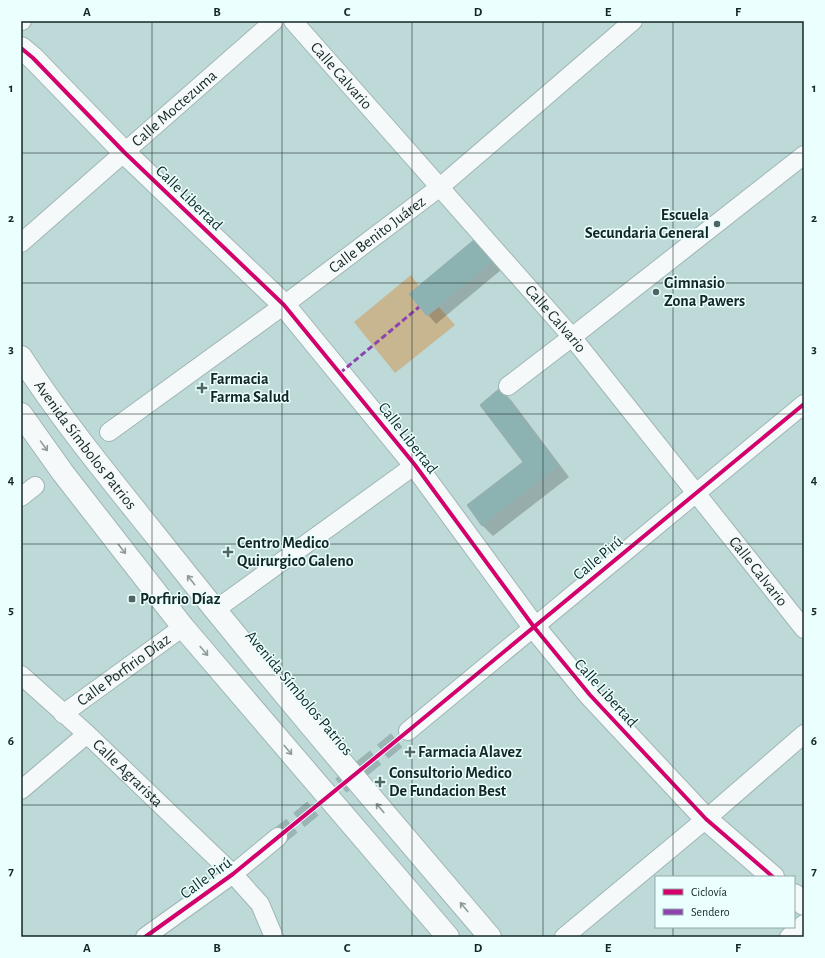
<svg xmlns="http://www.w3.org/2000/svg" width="825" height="958" viewBox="0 0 825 958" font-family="'Alegreya Sans',sans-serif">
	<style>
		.green { fill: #c8b690 }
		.shadow { fill: #0003 }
		.building { fill: #8cb2b1; stroke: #98aead }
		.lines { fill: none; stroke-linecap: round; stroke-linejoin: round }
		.minor-tunnel { stroke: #9bb5b4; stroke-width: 18; stroke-dasharray: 18 9; stroke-linecap: butt }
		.minor-casing { stroke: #a0b6b5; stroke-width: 20 }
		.tertiary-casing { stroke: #a0b6b5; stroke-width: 24 }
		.trunk-casing { stroke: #a0b6b5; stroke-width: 24 }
		.minor { stroke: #f5f9f9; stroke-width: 18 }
		.tertiary { stroke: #f5f9f9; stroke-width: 22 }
		.trunk { stroke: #f5f9f9; stroke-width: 22 }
		.quiet { stroke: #8e44ad; stroke-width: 3; stroke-dasharray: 6 3; stroke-linecap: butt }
		.cycleway-casing { stroke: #eafffe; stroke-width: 6 }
		.cycleway { stroke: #d6006c; stroke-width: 4 }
		.oneway { stroke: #8f9a9a }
		.grid { fill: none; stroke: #122726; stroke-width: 1; stroke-opacity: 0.55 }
		.poi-dot { fill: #4e6564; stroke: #eafffe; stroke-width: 1.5 }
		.labels { text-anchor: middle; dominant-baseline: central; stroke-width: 3; stroke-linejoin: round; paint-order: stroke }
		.street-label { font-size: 16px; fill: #122726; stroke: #eafffe }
		.poi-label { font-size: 16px; font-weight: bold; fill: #122726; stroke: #eafffe; text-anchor: start }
		.neatline { fill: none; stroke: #122726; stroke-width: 1.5 }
		.grid-label { font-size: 13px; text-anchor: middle; font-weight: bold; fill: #122726 }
	</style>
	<rect width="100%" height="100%" fill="#bdd9d8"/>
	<path class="green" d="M411,275L419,286L409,294L427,316L439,307L455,325L395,373L354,322Z"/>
	<g class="shadow">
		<path d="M475,240L501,270L436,324L410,294Z"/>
		<path d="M500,389L511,400L569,477L493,536L482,525L524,462Z"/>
	</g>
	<g class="building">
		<path d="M475,239L494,261L427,316L409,294Z"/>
		<path d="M500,388L559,466L482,526L467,505L523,462L480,405Z"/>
	</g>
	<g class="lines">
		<path class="minor-tunnel" d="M278,837L408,731"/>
		<g class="minor-casing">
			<g id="minor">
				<path d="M21,21H22"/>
				<path id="s1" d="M293,21L572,337L804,629"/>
				<path id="s2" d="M21,243L274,21"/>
				<path d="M508,386L572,337L804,155"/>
				<path id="s3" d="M109,432L284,305L440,187L633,21"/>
				<path d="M21,497L35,486"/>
				<path d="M215,610L415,465"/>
				<path id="s4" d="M21,675L87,734L233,874L260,904L274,937"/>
				<path id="s5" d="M63,714L183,627"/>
				<path d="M408,731L804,404"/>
				<path d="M21,790L87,734"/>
				<path d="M145,937L233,874L278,837"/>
				<path d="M564,937L706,819L804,734"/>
				<path d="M789,937L804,924"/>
			</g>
		</g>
		<g class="tertiary-casing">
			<g id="tertiary">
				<path d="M21,48L33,58L124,152L284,305L415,465L534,627L590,695L706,819L773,877"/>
				<path d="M794,895L804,904"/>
			</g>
		</g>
		<g class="trunk-casing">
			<g id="trunk">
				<path id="s6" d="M21,357C65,425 118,488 168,551C272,682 381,809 490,937"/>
				<path d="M21,414L63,473L183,627L448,937"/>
			</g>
		</g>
		<use href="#minor" class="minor"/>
		<use href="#tertiary" class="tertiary"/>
		<use href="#trunk" class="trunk"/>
		<path class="quiet" d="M340,373L419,307"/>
		<g class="cycleway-casing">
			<g id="cycleway">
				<path d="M21,48L33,58L124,152L284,305L415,465L534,627L590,695L706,819L773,877"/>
				<path d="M145,937L233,874L408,731L804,404"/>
			</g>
		</g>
		<use href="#cycleway" class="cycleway"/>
	</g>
	<defs><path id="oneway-shaft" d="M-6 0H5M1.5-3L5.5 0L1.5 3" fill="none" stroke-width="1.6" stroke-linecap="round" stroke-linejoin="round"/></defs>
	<g class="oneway">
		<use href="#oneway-shaft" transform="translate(44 446) rotate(54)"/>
		<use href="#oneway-shaft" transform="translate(122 549) rotate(52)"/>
		<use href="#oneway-shaft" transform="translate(191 580) rotate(-128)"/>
		<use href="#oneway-shaft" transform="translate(204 651) rotate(50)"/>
		<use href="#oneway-shaft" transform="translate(288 750) rotate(50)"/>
		<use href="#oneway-shaft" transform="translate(380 808) rotate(-130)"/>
		<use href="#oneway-shaft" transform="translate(464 907) rotate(-130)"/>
	</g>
	<path class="grid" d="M152,21V937M282,21V937M412,21V937M543,21V937M673,21V877M21,153H804M21,283H804M21,414H804M21,544H804M21,675H804M21,805H804M673,927V937"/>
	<g class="poi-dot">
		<circle cx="717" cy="224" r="4"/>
		<circle cx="656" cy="292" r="4"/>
		<path d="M200 382h4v4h4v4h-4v4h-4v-4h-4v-4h4z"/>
		<path d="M226 546h4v4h4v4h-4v4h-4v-4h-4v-4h4z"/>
		<rect x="128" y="595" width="8" height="8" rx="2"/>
		<path d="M408 746h4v4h4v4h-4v4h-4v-4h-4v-4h4z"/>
		<path d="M378 776h4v4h4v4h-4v4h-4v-4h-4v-4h4z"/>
	</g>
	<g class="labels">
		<g class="street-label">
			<text stroke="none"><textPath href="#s1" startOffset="73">Calle Calvario</textPath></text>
			<text stroke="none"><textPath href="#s2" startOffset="204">Calle Moctezuma</textPath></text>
			<text transform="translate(189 198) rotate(44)">Calle Libertad</text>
			<text stroke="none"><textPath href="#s3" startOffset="333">Calle Benito Juárez</textPath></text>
			<text stroke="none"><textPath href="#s1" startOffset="397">Calle Calvario</textPath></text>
			<text transform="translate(408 438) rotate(52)">Calle Libertad</text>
			<text stroke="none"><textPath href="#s6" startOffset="109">Avenida Símbolos Patrios</textPath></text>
			<text transform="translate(598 558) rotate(-40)">Calle Pirú</text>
			<text stroke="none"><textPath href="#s1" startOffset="721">Calle Calvario</textPath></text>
			<text stroke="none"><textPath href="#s5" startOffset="75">Calle Porfirio Díaz</textPath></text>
			<text transform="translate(299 693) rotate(50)">Avenida Símbolos Patrios</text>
			<text transform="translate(606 693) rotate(48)">Calle Libertad</text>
			<text stroke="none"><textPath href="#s4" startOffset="145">Calle Agrarista</textPath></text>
			<text transform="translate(206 878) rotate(-36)">Calle Pirú</text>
		</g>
		<g class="poi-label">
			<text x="709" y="215" text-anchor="end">Escuela<tspan x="709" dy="18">Secundaria General</tspan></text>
			<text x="664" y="283">Gimnasio<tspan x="664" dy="18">Zona Pawers</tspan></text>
			<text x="210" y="379">Farmacia<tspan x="210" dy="18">Farma Salud</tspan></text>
			<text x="237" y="543">Centro Medico<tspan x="237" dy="18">Quirurgic0 Galeno</tspan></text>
			<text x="140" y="599">Porfirio Díaz</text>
			<text x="418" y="752">Farmacia Alavez</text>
			<text x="389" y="773">Consultorio Medico<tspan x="389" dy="18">De Fundacion Best</tspan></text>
		</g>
	</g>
	<rect width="825" height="958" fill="none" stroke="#eafffe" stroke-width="44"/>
	<rect x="655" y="876" width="140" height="52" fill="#eafffe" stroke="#94a9a8"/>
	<rect x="663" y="889" width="20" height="6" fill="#d6006c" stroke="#94a9a8"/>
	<text x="691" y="896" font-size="12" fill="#122726">Ciclovía</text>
	<rect x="663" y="909" width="20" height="6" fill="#8e44ad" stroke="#94a9a8"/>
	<text x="691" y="916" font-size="12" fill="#122726">Sendero</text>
	<rect x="22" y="22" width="781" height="914" class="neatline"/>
	<g class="grid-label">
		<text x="87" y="16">A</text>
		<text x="217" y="16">B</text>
		<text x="347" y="16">C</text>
		<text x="478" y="16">D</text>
		<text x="608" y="16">E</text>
		<text x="738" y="16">F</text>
		<text x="11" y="92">1</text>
		<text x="814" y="92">1</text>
		<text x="11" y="222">2</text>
		<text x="814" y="222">2</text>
		<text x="11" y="353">3</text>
		<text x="814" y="353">3</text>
		<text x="11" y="484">4</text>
		<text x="814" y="484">4</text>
		<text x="11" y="614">5</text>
		<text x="814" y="614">5</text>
		<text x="11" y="745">6</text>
		<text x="814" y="745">6</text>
		<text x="11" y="875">7</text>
		<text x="814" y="875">7</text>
		<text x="87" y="952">A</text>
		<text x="217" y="952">B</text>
		<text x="347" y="952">C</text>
		<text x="478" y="952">D</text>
		<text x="608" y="952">E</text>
		<text x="738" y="952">F</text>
	</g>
</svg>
